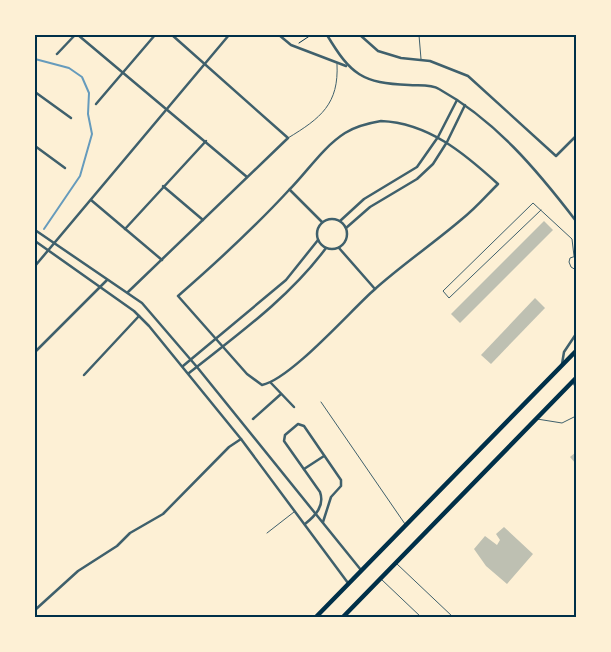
<svg xmlns="http://www.w3.org/2000/svg" width="611" height="652" viewBox="0 0 611 652" font-family="Quicksand,sans-serif">
	<style>
		.lines { fill: none; stroke-linecap: round; stroke-linejoin: round }
		.stream { stroke: #669bbc; stroke-width: 2 }
		.building { fill: #bec0b2 }
		.path { stroke: #003049; stroke-width: 1 }
		.service { stroke: #3f606c; stroke-width: 1 }
		.minor { stroke: #3f606c; stroke-width: 2.5 }
		.primary { stroke: #003049; stroke-width: 4.5 }
		.neatline { fill: none; stroke: #003049; stroke-width: 2 }
	</style>
	<rect width="100%" height="100%" fill="#fdf0d5"/>
	<g class="lines">
		<path class="stream" d="M35,59L69,68L82,77L89,93L88,114L92,134L80,176L44,229"/>
	</g>
	<g class="building">
		<path d="M544,221L553,230L460,323L451,314Z"/>
		<path d="M535,298L545,308L491,364L481,355Z"/>
		<path d="M576,452V464L570,457Z"/>
		<path d="M504,527L533,554L507,584L486,566L474,549L485,536L497,545L500,540L496,534Z"/>
	</g>
	<g class="lines">
		<path class="path" d="M299,43L311,35"/>
		<g class="service">
			<path d="M419,35L421,59"/>
			<path d="M288,138C321,118 339,104 337,64"/>
			<path d="M541,210L449,298L443,291L533,203L572,239L574,256"/>
			<path d="M576,256L570,258L569,262L571,267L576,270"/>
			<path d="M573,383L576,389"/>
			<path d="M321,402L405,524"/>
			<path d="M537,419L562,423L576,416"/>
			<path d="M267,533L294,512"/>
			<path d="M397,564L453,617"/>
			<path d="M381,579L421,617"/>
		</g>
		<g class="minor">
			<path d="M78,35L247,177"/>
			<path d="M279,35L291,45L346,66"/>
			<path d="M327,35C351,75 362,83 409,85C418,86 431,84 439,89C495,120 537,170 576,221"/>
			<path d="M360,35L378,51L401,58L430,61L468,76L556,156L576,136"/>
			<path d="M57,54L75,35"/>
			<path d="M35,92L71,118"/>
			<path d="M96,104L155,35"/>
			<path d="M381,121C429,123 465,154 498,184C486,196 475,209 462,219C434,243 403,264 375,289C351,310 291,379 262,385L247,374L178,296C217,262 254,228 289,190C307,172 323,147 345,133C356,126 369,123 381,121Z"/>
			<path d="M35,146L65,168"/>
			<path d="M163,186L203,220"/>
			<path d="M290,190L322,222"/>
			<path d="M91,200L162,260"/>
			<circle cx="332" cy="234" r="15"/>
			<path d="M340,221L364,199L417,167L438,137L457,100"/>
			<path d="M346,228L370,207L417,179L433,164L447,142L465,105"/>
			<path d="M125,229L206,141"/>
			<path d="M35,230L142,303L197,367L361,570"/>
			<path d="M35,241L134,311L149,326L241,439L348,583"/>
			<path d="M339,248L375,289"/>
			<path d="M35,266L229,35"/>
			<path d="M128,292L288,138L172,35"/>
			<path d="M35,352L107,280"/>
			<path d="M562,364L564,352L576,334"/>
			<path d="M183,366L286,280L318,240"/>
			<path d="M189,373C237,335 289,298 326,248"/>
			<path d="M84,375L139,316"/>
			<path d="M271,383L294,407"/>
			<path d="M253,419L281,394"/>
			<path d="M304,469L324,456"/>
			<path d="M305,524C315,516 325,506 320,492L284,441L285,435L298,424L304,426L341,480V486L331,497L323,522"/>
			<path d="M35,610L78,571L117,546L130,533L163,514L229,447L241,439"/>
		</g>
		<g class="primary">
			<path d="M316,617L576,351"/>
			<path d="M343,617L576,378"/>
		</g>
	</g>
	<rect width="611" height="652" fill="none" stroke="#fdf0d5" stroke-width="72"/>
	<rect x="36" y="36" width="539" height="580" class="neatline"/>
</svg>
